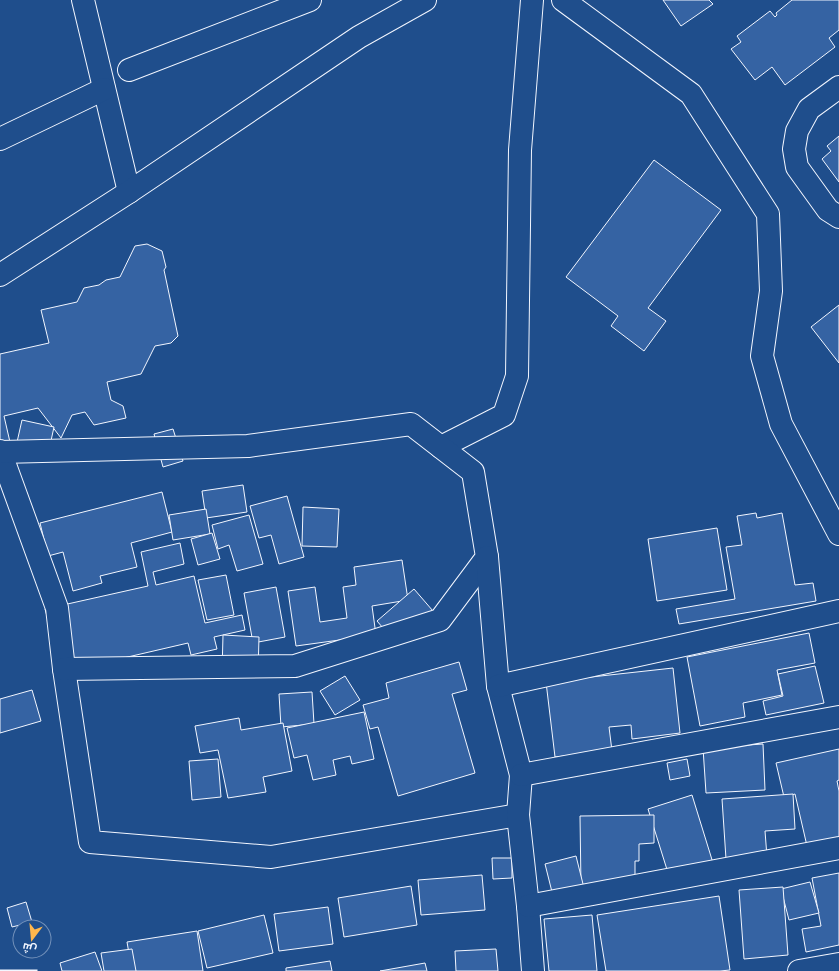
<svg xmlns="http://www.w3.org/2000/svg" width="839" height="971" viewBox="0 0 839 971" font-family="'Public Sans',Cairo,sans-serif">
	<style>
		.building { fill: #3563a3; stroke: #f2f6ff }
		.lines { fill: none; stroke-linecap: round; stroke-linejoin: round }
		.street-casing { stroke: #f2f6ff; stroke-width: 24 }
		.primary-casing { stroke: #f2f6ff; stroke-width: 24 }
		.street { stroke: #1f4e8c; stroke-width: 22 }
		.primary { stroke: #1f4e8c; stroke-width: 22 }
	</style>
	<rect width="100%" height="100%" fill="#1f4e8c"/>
	<g class="building">
		<path d="M663,0H709L713,4L681,26Z"/>
		<path d="M792,0H839V30L829,38L835,47L785,85L772,67L755,80L731,49L741,42L737,36L770,11L775,17L777,15L776,13Z"/>
		<path d="M839,136V182L822,159L831,151L827,146Z"/>
		<path d="M654,160L721,210L648,308L666,321L644,351L611,326L618,316L566,277Z"/>
		<path d="M147,244L162,251L166,267L164,270L178,336L171,343L155,346L141,374L107,382L111,400L123,406L126,418L94,425L85,412L72,415L61,438L38,408L4,416L15,464L0,465V354L49,343L41,310L77,302L84,288L99,285L106,280L120,277L135,246Z"/>
		<path d="M839,305V363L811,327Z"/>
		<path d="M22,420L54,427L47,459L15,451Z"/>
		<path d="M173,429L183,461L163,467L154,434Z"/>
		<path d="M243,485L247,512L206,518L202,491Z"/>
		<path d="M162,492L172,532L131,543L137,567L100,576L102,583L73,591L63,552L48,556L40,523Z"/>
		<path d="M287,496L304,557L279,564L271,535L259,538L250,506Z"/>
		<path d="M303,507L339,509L337,547L302,546Z"/>
		<path d="M206,509L210,534L173,540L169,515Z"/>
		<path d="M756,513L757,518L782,513L795,585L813,583L816,601L679,624L676,609L735,599L726,547L742,545L737,516Z"/>
		<path d="M249,515L263,564L237,571L229,545L218,549L212,525Z"/>
		<path d="M717,528L727,590L657,601L648,539Z"/>
		<path d="M212,533L220,559L198,565L191,539Z"/>
		<path d="M180,543L184,564L153,572L156,585L194,576L205,623L242,615L245,630L214,637L217,649L191,655L188,643L63,672L45,609L148,586L141,552Z"/>
		<path d="M402,560L408,600L372,606L376,635L296,646L288,591L315,587L320,622L347,618L343,587L356,585L354,567Z"/>
		<path d="M226,575L234,615L207,620L198,580Z"/>
		<path d="M276,587L285,637L253,643L244,593Z"/>
		<path d="M414,589L433,611L395,642L377,621Z"/>
		<path d="M809,633L815,663L777,670L782,695L743,703L745,717L700,726L687,657Z"/>
		<path d="M223,635L259,637L258,673L222,672Z"/>
		<path d="M459,662L467,690L452,694L475,773L398,796L378,727L370,729L363,705L389,698L386,683Z"/>
		<path d="M815,666L824,703L766,715L763,701L783,696L778,674Z"/>
		<path d="M673,668L680,733L632,739L631,725L609,727L612,751L555,757L546,682Z"/>
		<path d="M345,676L360,700L335,715L320,691Z"/>
		<path d="M32,690L41,721L0,733V699Z"/>
		<path d="M312,692L314,724L281,727L279,694Z"/>
		<path d="M364,712L374,759L352,764L350,756L333,760L336,775L313,780L307,755L294,758L287,728Z"/>
		<path d="M239,718L241,730L283,723L292,771L263,777L266,792L228,798L218,750L200,753L195,726Z"/>
		<path d="M763,744L765,790L706,793L703,748Z"/>
		<path d="M839,749V780L837,781L839,791V839L807,846L795,794L784,797L776,763Z"/>
		<path d="M218,759L221,797L192,800L189,761Z"/>
		<path d="M687,759L690,776L670,780L667,763Z"/>
		<path d="M793,794L795,829L765,831L767,857L726,859L722,799Z"/>
		<path d="M692,795L713,863L669,876L648,809Z"/>
		<path d="M654,815V843L639,844V861H635V885L581,887L580,816Z"/>
		<path d="M576,856L585,892L554,900L545,864Z"/>
		<path d="M492,858H512V878L493,879Z"/>
		<path d="M839,873V945L806,952L802,929L821,926L812,878Z"/>
		<path d="M482,875L485,910L421,915L418,880Z"/>
		<path d="M810,882L819,913L789,920L781,889Z"/>
		<path d="M411,886L417,925L344,937L338,898Z"/>
		<path d="M783,887L788,955L744,959L739,890Z"/>
		<path d="M719,896L730,970L720,971H606L597,915Z"/>
		<path d="M26,902L32,922L12,927L7,908Z"/>
		<path d="M328,907L333,944L279,951L274,914Z"/>
		<path d="M264,915L273,953L207,968L198,931Z"/>
		<path d="M592,915L597,971H549L544,919Z"/>
		<path d="M197,931L203,971H132L127,942Z"/>
		<path d="M132,949L136,971H104L101,953Z"/>
		<path d="M496,949L498,971H456L455,951Z"/>
		<path d="M95,952L102,971H62L60,963Z"/>
		<path d="M330,961L332,971H286V968Z"/>
		<path d="M425,963L427,971H380Z"/>
		<rect x="0" y="970" width="37" height="1"/>
	</g>
	<g class="lines">
		<g class="street-casing">
			<g id="street">
				<path d="M83,0L129,192"/>
				<path d="M563,0L691,94L768,214L771,291L762,356L781,424L839,534"/>
				<path d="M129,70L310,0"/>
				<path d="M839,87L809,109L797,131L794,149L797,167L828,210L839,217"/>
				<path d="M0,139L104,89"/>
				<path d="M441,447L504,415L517,376L520,150L532,0"/>
				<path d="M0,451L57,608L64,669L90,842L271,857L518,815"/>
				<path d="M1,452L248,446L411,424L473,472L487,557L440,620L295,666L64,669"/>
				<path d="M487,557L498,686L521,775L518,815L528,906L533,971"/>
				<path d="M498,686L839,611"/>
				<path d="M521,775L839,717"/>
				<path d="M528,906L839,848"/>
				<path d="M799,971L839,964"/>
			</g>
		</g>
		<g class="primary-casing">
			<path id="primary" d="M0,275L129,192L359,37L425,0"/>
		</g>
		<use href="#street" class="street"/>
		<use href="#primary" class="primary"/>
	</g>
	<g transform="translate(32 939) rotate(196)"><circle r="19" fill="#1f4e8c" stroke="#7391ba"/>
	<path d="M0-3L7 15L0 10L-7 15Z" fill="#ffb74d"/>
	<text y="-6" font-size="11" font-weight="bold" text-anchor="middle" fill="#f2f6ff">ش</text>
	</g>
</svg>
